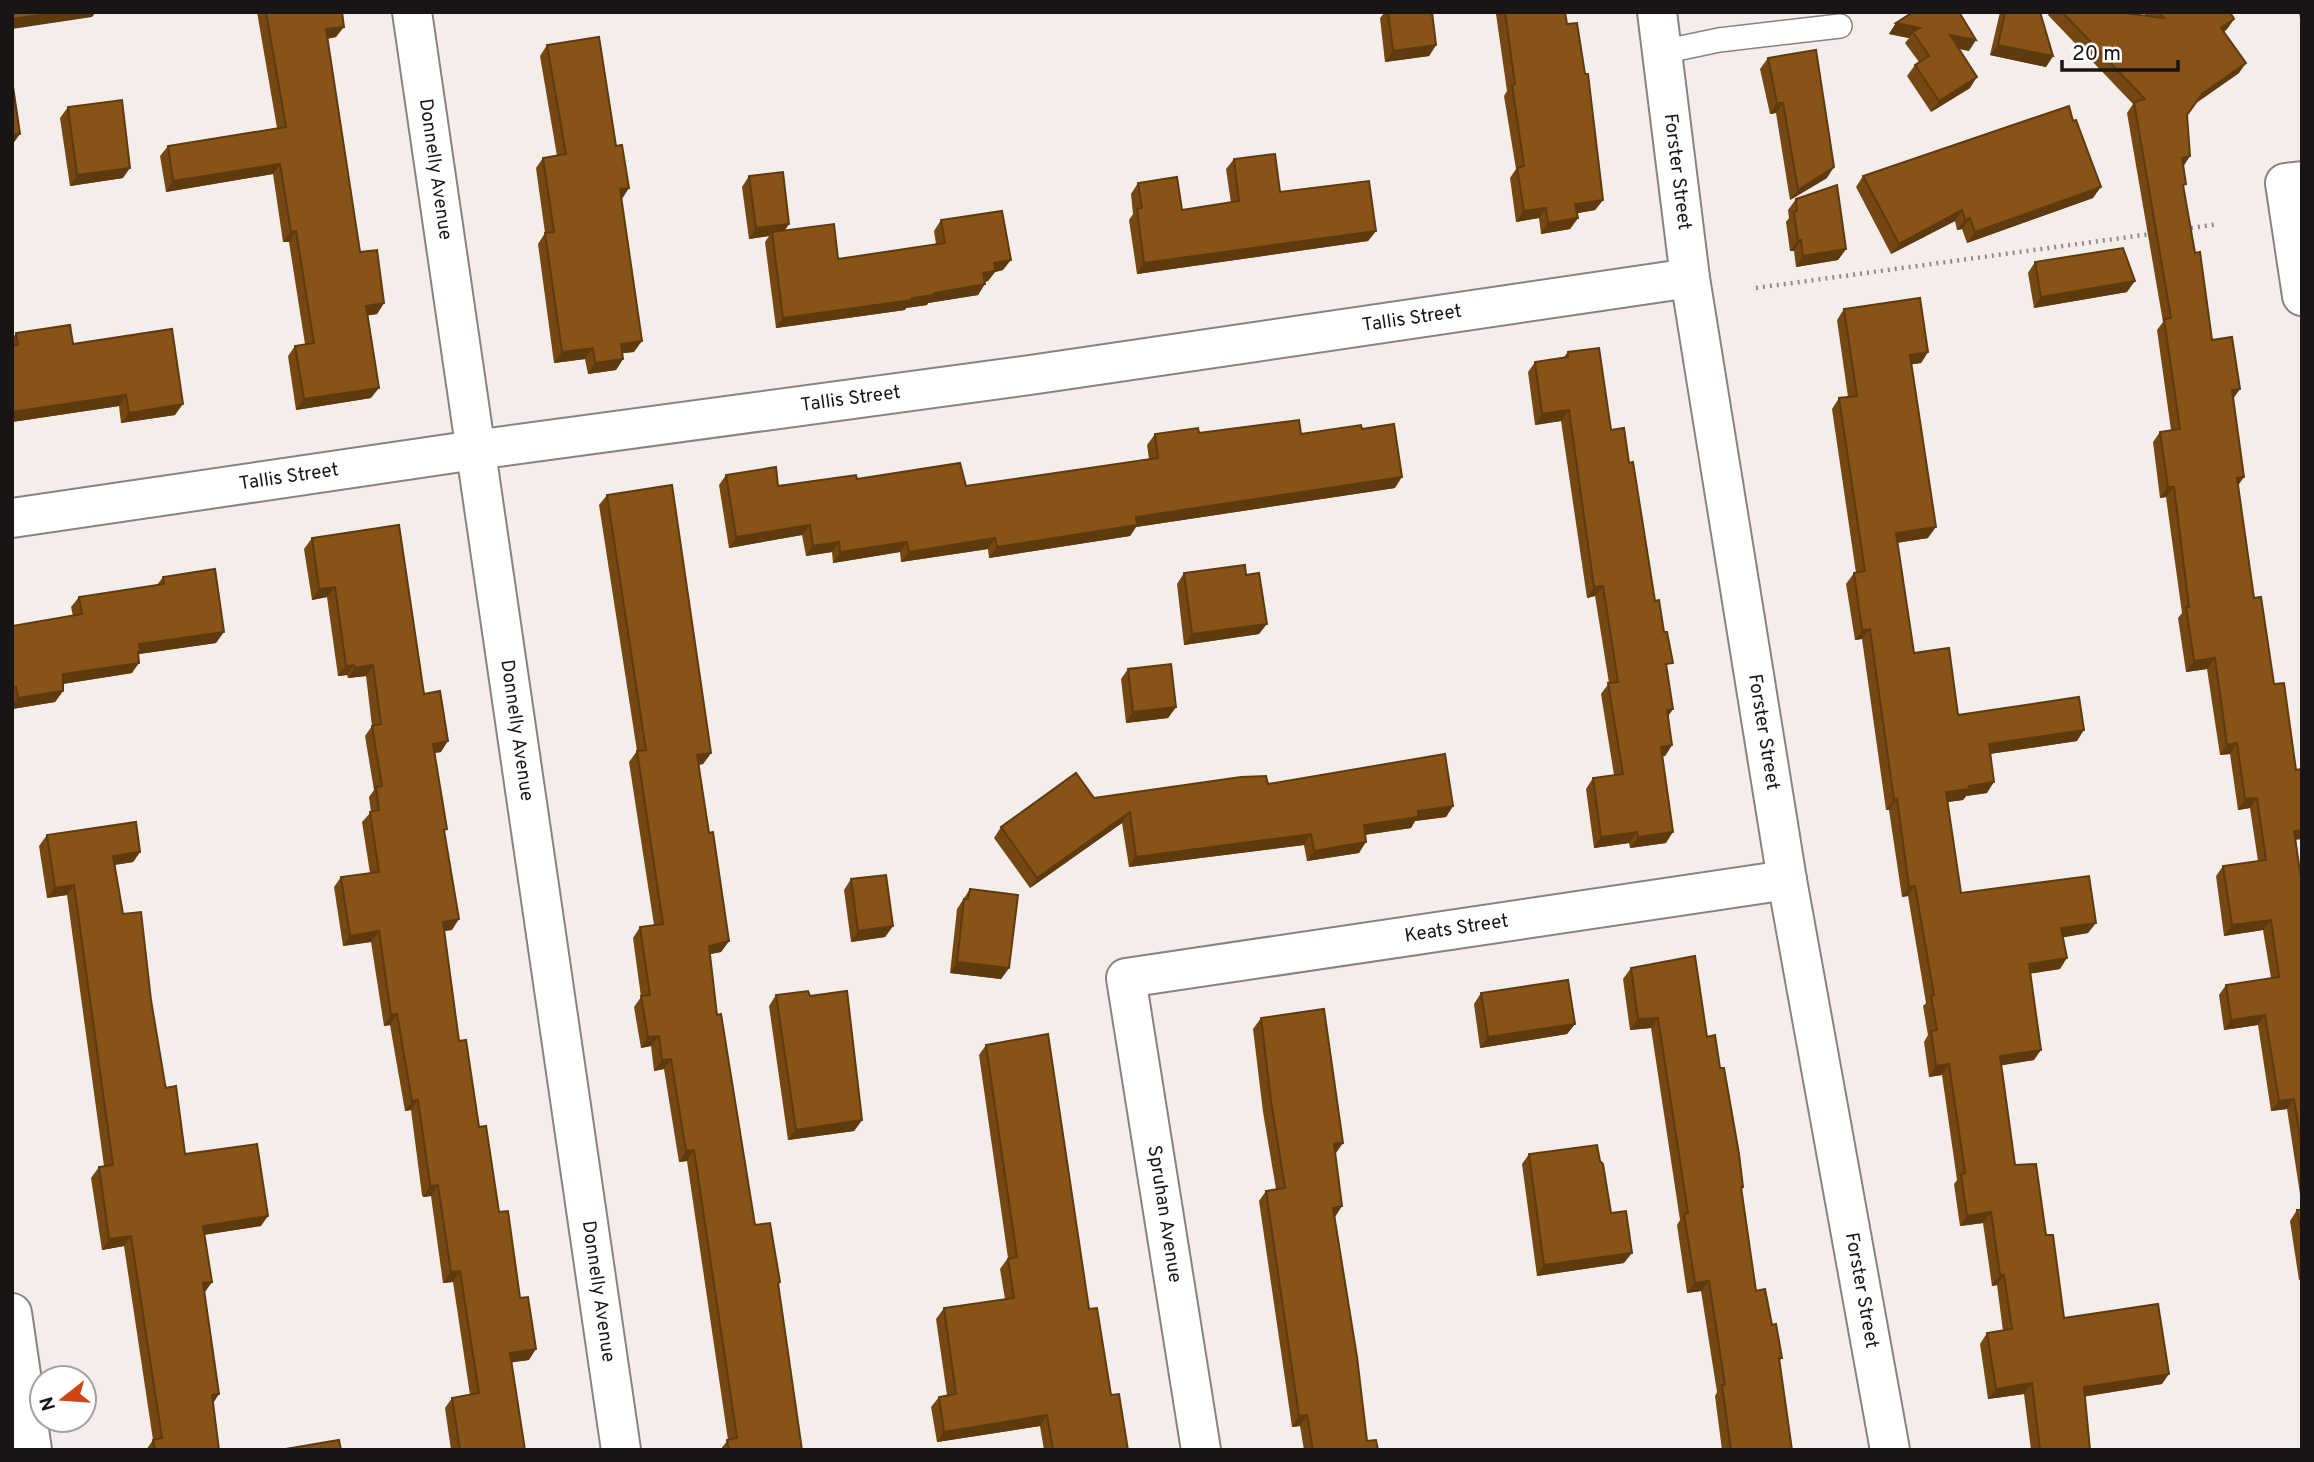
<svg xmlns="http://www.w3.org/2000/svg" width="2314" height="1462" viewBox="0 0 2314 1462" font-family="Overpass,sans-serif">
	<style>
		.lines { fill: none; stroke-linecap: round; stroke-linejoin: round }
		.lane-casing { stroke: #898380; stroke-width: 26 }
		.street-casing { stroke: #898380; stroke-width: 42 }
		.secondary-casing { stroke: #898380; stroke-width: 42 }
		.path { stroke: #918c89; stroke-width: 4.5; stroke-dasharray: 2 5; stroke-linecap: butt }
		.lane { stroke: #fff; stroke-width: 23 }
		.street { stroke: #fff; stroke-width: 38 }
		.secondary { stroke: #fff; stroke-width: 38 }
		.wall { fill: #754713 }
		.shaded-wall { fill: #5f3a0f }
		.building { fill: #885316; stroke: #5f3a0f; stroke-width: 2 }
		.labels { text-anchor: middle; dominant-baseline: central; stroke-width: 7; stroke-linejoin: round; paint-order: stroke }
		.street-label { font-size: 19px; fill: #181514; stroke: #fff }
	</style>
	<rect width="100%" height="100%" fill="#f4ede9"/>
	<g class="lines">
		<g class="lane-casing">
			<path id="lane" d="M1662,52L1719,40L1840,26"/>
		</g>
		<g class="street-casing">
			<g id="street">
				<path id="s1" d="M412,12L621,1450"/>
				<path d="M2302,181L2285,183L2302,296"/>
				<path id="s2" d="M12,518L475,450L1030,375L1690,278"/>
				<path d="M12,1313L32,1450"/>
				<path id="s3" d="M1201,1450L1126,978L1787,880"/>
			</g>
		</g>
		<g class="secondary-casing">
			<g id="secondary">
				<path id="s4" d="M1657,12L1690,278L1787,880L1890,1450"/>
			</g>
		</g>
		<g class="path">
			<path d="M2184,229L2218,224"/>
			<path d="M1756,288L2151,234"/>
		</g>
		<use href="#lane" class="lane"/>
		<use href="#street" class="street"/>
		<use href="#secondary" class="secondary"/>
	</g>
	<g class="wall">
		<path d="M257,12H342L336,37L327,39L360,252L384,303L377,314L368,315L371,398L296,410L288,356L295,346L305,344L289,242H283L273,174L166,192L160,156L168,146L277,128Z"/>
		<path d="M1385,12H1432L1436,45L1429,56L1385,62L1380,18Z"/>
		<path d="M1497,12H1565L1603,200L1595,210L1577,213L1578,218L1570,229L1541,234L1539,218L1516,222L1510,178L1516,169L1504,96L1507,91L1496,14Z"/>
		<path d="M2000,12H2040L2053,56L2046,67L1990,55Z"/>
		<path d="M2050,12H2116L2146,16L2143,12H2230L2234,19L2227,29L2224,32L2239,73L2195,104L2187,115L2190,156L2183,166V188L2195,253L2212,340L2233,399L2238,486L2254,598L2296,840L2302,885V1207L2287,1109L2271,1111L2258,1025L2224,1030L2219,995L2226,985L2271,978L2263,930L2224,936L2216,876L2223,866L2258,861L2250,808L2238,810L2230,754L2220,755L2207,669L2186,672L2178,618L2182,613L2166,497L2160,498L2153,442L2160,432L2171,430L2157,330L2163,322L2127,113L2133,104L2048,15Z"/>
		<path d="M2299,12H2302V30Z"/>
		<path d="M1896,23L1969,51L1959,49L1970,88L1931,112L1907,76L1915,65L1919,62L1905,43L1909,38L1889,34Z"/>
		<path d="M547,45L621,199L634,352L623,353V359L616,370L588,374L585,359L554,363L538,244L545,233L536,168L543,158L557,156L540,56Z"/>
		<path d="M1768,58L1827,178L1790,200L1776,113L1770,114L1760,69Z"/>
		<path d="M68,107L123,178L70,186L60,118Z"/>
		<path d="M1234,159L1280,192L1376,231L1368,241L1137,274L1129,220L1133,214L1131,194L1138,183L1182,210L1231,203L1226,169Z"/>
		<path d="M749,176L789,224L785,230L838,259L936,244L934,231L941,220L1003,270L995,272L988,281L985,282L978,295L928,303L927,305L906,308L905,310L776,328L765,242L769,236L749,239L742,187Z"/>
		<path d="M1863,176L2093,198L1967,243L1962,229L1957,230L1955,221L1891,254L1856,187Z"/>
		<path d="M1796,199L1846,249L1838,260L1796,267L1794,251H1790L1786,222L1789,218L1788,210Z"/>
		<path d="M2035,262L2127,292L2034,308L2028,273Z"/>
		<path d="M1844,309L1928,352L1921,363L1911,364L1928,538L1897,543L1914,653L1958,715L2077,741L1990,754L1987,793L1966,796L1963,800L1948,802L1961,893L2088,933L2063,937L2060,969L2031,973L2034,1060L2001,1065L2015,1165L2046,1235L2064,1318L2162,1384L2085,1396L2090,1450H2031L2024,1394L1988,1399L1980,1344L1987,1333L2003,1331L1997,1285L1992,1286L1983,1223L1960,1226L1954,1184L1957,1180L1942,1075L1929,1077L1924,1042L1928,1035L1923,1006L1926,1003L1908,896L1902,897L1889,810H1886L1862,639L1855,640L1846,584L1854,573H1856L1832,409L1839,398L1848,397L1837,320Z"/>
		<path d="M16,333L73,344L175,415L121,423L119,406L12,422V339Z"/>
		<path d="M1568,352L1629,463L1667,670L1673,709L1668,716L1672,745L1665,756H1662L1666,843L1630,848L1629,843L1594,848L1586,789L1593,778L1614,775L1601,694L1609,683L1595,596L1587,598L1561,421L1535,425L1528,372L1535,362L1564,357Z"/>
		<path d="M1362,429L1395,488L1136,527L1130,536L989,558L988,549L901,562L900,552L833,563L832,552L806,556L802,535L729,548L719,485L726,475L778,486L857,479L966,486L1149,459L1147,445L1155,434H1301Z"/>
		<path d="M607,495L711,753L703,764L699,765L709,833L729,941L721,952L710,954L717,1015L755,1225L780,1282L778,1285L802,1450H720L728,1440L687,1161L679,1162L664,1069L654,1071L651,1046L641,1048L634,1007L641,997L633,938L640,927L654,925L629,762L637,751L599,505Z"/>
		<path d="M312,538L424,694L441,752L435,753L445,832L452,930L444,931L459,1041L499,1212L529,1360L511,1362L525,1450H451L445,1408L452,1398L470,1395L453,1282L443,1283L431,1196L423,1197L422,1195L411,1110L405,1111L390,1025L384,1026L371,942L343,946L334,887L341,877L370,873L362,822L371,812L369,797L374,790L365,736L372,726L366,676L348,678L347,675L338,676L327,597L312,600L304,549Z"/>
		<path d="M1184,573L1246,575L1259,634L1184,645L1177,584Z"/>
		<path d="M163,577L216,643L139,654L132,673L63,684V691L55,702L12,709V626L73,616L71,607L79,597L157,585Z"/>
		<path d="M1128,669L1176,707L1168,718L1126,723L1121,679Z"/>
		<path d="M1268,784L1453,806L1446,817L1415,821L1411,828L1365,835L1359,853L1307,861L1304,845L1129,867L1122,823L1030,888L994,838L1001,827L1094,798Z"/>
		<path d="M47,835L140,852L133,862L115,865L123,914L151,1000L165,1084L185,1154L261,1226L204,1235L212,1282L204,1292L213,1404L219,1450H146L153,1440L124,1246L102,1250L91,1178L99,1167L104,1166L67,895L47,898L39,846Z"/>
		<path d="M851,879L893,926L885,937L851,942L844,890Z"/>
		<path d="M970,889L1009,968L1001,979L950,973L957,909Z"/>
		<path d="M1631,968L1707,1037L1720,1068L1743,1187L1742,1190L1756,1291L1772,1325L1782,1358L1779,1361L1792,1450H1722L1715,1396L1717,1392L1701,1291L1687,1293L1677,1225L1680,1220L1651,1028L1630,1030L1623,979Z"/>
		<path d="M1481,993L1575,1024L1567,1034L1480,1048L1474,1004Z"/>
		<path d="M776,995L810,996L862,1120L854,1131L788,1140L769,1006Z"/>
		<path d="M1261,1018L1336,1153L1335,1217L1367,1441L1378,1450H1304L1300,1426L1292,1427L1259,1201L1266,1191L1276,1189L1263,1112L1253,1029Z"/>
		<path d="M986,1045L1089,1309L1111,1395L1128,1450H1044L1040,1426L937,1442L931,1407L939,1397L947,1395L936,1319L944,1308L1005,1299L1000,1269L1008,1258L979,1055Z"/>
		<path d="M1529,1154L1600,1161L1611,1213L1624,1263L1537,1276L1522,1164Z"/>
		<path d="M2297,1210H2302V1279L2299,1280L2290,1221Z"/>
	</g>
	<g class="shaded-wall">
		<path d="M61,12H96L92,17L12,29V19Z"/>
		<path d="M2234,19L2227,29L2214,38L2221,28Z"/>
		<path d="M1896,23L1920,28L1913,32L1909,38L1889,34Z"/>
		<path d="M344,27L336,37L318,40L326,29Z"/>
		<path d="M1950,35L1976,40L1969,51L1943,45Z"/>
		<path d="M1436,45L1429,56L1385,62L1393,51Z"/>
		<path d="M1998,45L2053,56L2046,67L1990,55Z"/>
		<path d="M2246,63L2239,73L2194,104L2202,94Z"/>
		<path d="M1977,77L1970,88L1931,112L1939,101Z"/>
		<path d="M1777,103H1783L1776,113L1770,114Z"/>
		<path d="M20,134L12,145V135Z"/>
		<path d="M2190,156L2183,167L2182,158Z"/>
		<path d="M280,164L273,174L166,192L173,181Z"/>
		<path d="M1834,167L1827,178L1790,200L1798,190Z"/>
		<path d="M130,168L123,178L70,186L77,175Z"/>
		<path d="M2101,187L2093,198L1967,243L1975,232Z"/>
		<path d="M629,188L622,199L620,189Z"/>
		<path d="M1603,200L1595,210L1568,215L1575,204Z"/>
		<path d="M1546,208L1539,218L1516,222L1524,211Z"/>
		<path d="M1962,210L1955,221L1891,254L1899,244Z"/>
		<path d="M1578,218L1570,229L1541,234L1548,223Z"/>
		<path d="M1970,218L1962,229L1957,230L1965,220Z"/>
		<path d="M789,224L782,234L772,232L769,236L749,239L756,228Z"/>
		<path d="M296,231L289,242H283L291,232Z"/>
		<path d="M1376,231L1368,241L1137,274L1144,263Z"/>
		<path d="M1801,240L1794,251H1790L1798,241Z"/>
		<path d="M1846,249L1838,260L1796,267L1803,256Z"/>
		<path d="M1011,260L1003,270L995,272L988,281L975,284L983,273L994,263Z"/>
		<path d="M2135,281L2127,292L2034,308L2041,297Z"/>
		<path d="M985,284L978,295L928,303L927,305L906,308L905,310L776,328L783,318L912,298L934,293Z"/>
		<path d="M384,303L377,314L359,317L366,306Z"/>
		<path d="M642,341L634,352L614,354L621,344Z"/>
		<path d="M593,348L585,359L554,363L562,352Z"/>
		<path d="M1928,352L1921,363L1902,366L1910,355Z"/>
		<path d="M623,359L616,370L588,374L595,363Z"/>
		<path d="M379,388L371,398L296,410L304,399Z"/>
		<path d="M2240,389L2233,399L2232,390Z"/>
		<path d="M126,395L119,406L12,422V412Z"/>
		<path d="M183,404L175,415L121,423L129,413Z"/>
		<path d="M1569,410L1561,421L1535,425L1542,414Z"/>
		<path d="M1402,477L1395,488L1136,527L1130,536L989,558L997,547L1136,517Z"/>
		<path d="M2244,477L2237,487V478Z"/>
		<path d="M2168,487H2174L2166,497L2160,498Z"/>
		<path d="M810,525L802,535L729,548L736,537Z"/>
		<path d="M1936,527L1928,538L1888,544L1896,533Z"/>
		<path d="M995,538L988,549L901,562L909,552Z"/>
		<path d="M839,542L832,552L806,556L813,546Z"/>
		<path d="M907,542L900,552L833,563L840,552Z"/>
		<path d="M1603,586L1595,596L1587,598L1594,587Z"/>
		<path d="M335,587L327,597L312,600L319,589Z"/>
		<path d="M1267,624L1259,634L1184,645L1192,634Z"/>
		<path d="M1870,629L1862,639L1855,640L1862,630Z"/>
		<path d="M224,632L216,643L139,654L133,662L139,644Z"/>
		<path d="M2215,658L2207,669L2186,672L2194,661Z"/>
		<path d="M139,663L132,673L56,685L63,674Z"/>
		<path d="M354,665L347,675L338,676L346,666Z"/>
		<path d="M373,665L366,676L348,678L355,668Z"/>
		<path d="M63,691L55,702L12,709V706L18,698Z"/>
		<path d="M1176,707L1168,718L1126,723L1133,712Z"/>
		<path d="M1673,709L1666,719L1667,710Z"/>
		<path d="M2084,730L2077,741L1982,755L1989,744Z"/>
		<path d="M448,741L441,752L426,754L433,744Z"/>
		<path d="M2237,743L2230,754L2220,755L2227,745Z"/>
		<path d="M1672,745L1665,756L1654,758L1661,747Z"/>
		<path d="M711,753L703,764L690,766L697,755Z"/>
		<path d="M1994,782L1987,793L1966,796L1963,800L1939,803L1946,792L1969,786Z"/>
		<path d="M2257,798L2250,808L2238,810L2245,799Z"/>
		<path d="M1897,799L1889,810H1886L1894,800Z"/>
		<path d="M1453,806L1446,817L1415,821L1411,828L1356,836L1364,825L1418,811Z"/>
		<path d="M1130,812L1122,823L1030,888L1037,878Z"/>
		<path d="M2302,830V839L2287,841L2294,831Z"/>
		<path d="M1637,832L1629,843L1594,848L1601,837Z"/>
		<path d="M1673,832L1666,843L1630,848L1638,837Z"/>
		<path d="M1311,834L1304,845L1129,867L1136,857Z"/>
		<path d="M1366,842L1359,853L1307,861L1314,851Z"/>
		<path d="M140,852L133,862L106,866L113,856Z"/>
		<path d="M74,885L67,895L47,898L55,888Z"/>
		<path d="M1915,886L1908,896L1902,897L1909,887Z"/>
		<path d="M459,919L452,930L435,932L443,922Z"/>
		<path d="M2271,920L2263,930L2224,936L2232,925Z"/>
		<path d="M2096,923L2088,933L2054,939L2061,928Z"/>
		<path d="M893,926L885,937L851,942L858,931Z"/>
		<path d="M379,931L371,942L343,946L350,936Z"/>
		<path d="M729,941L721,952L701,956L709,946Z"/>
		<path d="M2067,958L2060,969L2022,975L2029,964Z"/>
		<path d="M957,962L1009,968L1001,979L950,973Z"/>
		<path d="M397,1014L390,1025L384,1026L391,1015Z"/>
		<path d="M2265,1015L2258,1025L2224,1030L2231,1020Z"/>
		<path d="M1658,1018L1651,1028L1630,1030L1638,1019Z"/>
		<path d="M1575,1024L1567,1034L1480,1048L1488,1037Z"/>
		<path d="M659,1036L651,1046L641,1048L648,1037Z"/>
		<path d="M2041,1050L2034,1060L1992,1067L2000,1056Z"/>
		<path d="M671,1059L664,1069L654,1071L662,1060Z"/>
		<path d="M1949,1064L1942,1075L1929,1077L1936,1066Z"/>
		<path d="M2294,1099L2287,1109L2271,1111L2279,1101Z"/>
		<path d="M418,1100L411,1110L405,1111L412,1101Z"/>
		<path d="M862,1120L854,1131L788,1140L796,1130Z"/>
		<path d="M1343,1143L1336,1153L1326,1155L1334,1144Z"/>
		<path d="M694,1150L687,1161L679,1162L686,1151Z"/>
		<path d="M438,1185L431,1196L423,1197L430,1186Z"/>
		<path d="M1342,1206L1335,1217L1333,1208Z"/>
		<path d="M1991,1212L1983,1223L1960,1226L1967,1216Z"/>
		<path d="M268,1216L261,1226L195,1236L203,1226Z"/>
		<path d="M131,1236L124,1246L102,1250L109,1239Z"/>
		<path d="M1632,1253L1624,1263L1537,1276L1544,1265Z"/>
		<path d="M460,1271L453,1282L443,1283L451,1272Z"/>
		<path d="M2000,1275H2004L1997,1285L1992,1286Z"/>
		<path d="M1709,1281L1701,1291L1687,1293L1695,1283Z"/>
		<path d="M212,1282L205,1292L195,1294L203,1283Z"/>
		<path d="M536,1349L529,1360L502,1364L510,1353Z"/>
		<path d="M2169,1374L2162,1384L2076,1398L2084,1387Z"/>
		<path d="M2032,1383L2024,1394L1988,1399L1996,1389Z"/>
		<path d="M219,1394L212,1405V1395Z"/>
		<path d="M1047,1415L1040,1426L937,1442L944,1432Z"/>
		<path d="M1307,1415L1300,1426L1292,1427L1299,1416Z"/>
	</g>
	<g class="building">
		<path d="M12,12H61L12,19Z"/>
		<path d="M266,12H342L344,27L326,29L360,252L377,250L384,303L366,306L379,388L304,399L295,346L314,343L296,231L291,232L280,164L173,181L168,146L286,127Z"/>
		<path d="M1388,12H1432L1436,45L1393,51Z"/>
		<path d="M1505,12H1565L1567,24L1577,23L1585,74H1588L1603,200L1575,204L1578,218L1548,223L1546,208L1524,211L1517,168L1524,166L1512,85L1515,84Z"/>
		<path d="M1913,12H1959L1976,40L1950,35L1977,77L1939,101L1915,65L1929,56L1913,32L1920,28L1896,23Z"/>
		<path d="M2005,12H2040L2053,56L1998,45Z"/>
		<path d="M2062,12H2116L2164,18L2159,12H2230L2234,19L2221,28L2246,63L2202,94L2187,115L2190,156L2182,158L2186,184L2183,185L2195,253L2200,252L2212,340L2232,337L2240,389L2232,390L2244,477L2237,478L2254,598L2261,597L2274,684L2284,683L2296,770L2302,769V830L2294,831L2302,885V1149L2294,1099L2279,1101L2265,1015L2231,1020L2226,985L2279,977L2271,920L2232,925L2223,866L2266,860L2257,798L2245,799L2237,743L2227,745L2215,658L2194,661L2186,607H2189L2174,487H2168L2160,432L2180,429L2164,319L2171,318L2134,102L2145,99Z"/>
		<path d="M599,37L616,146L622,145L629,188L620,189L642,341L621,344L623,359L595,363L593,348L562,352L545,233L554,232L543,158L566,154L547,45Z"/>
		<path d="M1816,50L1834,167L1798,190L1783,103H1777L1768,58Z"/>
		<path d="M12,80L20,134L12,135Z"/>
		<path d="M122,100L130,168L77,175L68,107Z"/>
		<path d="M2069,106L2073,121L2076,120L2101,187L1975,232L1970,218L1965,220L1962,210L1899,244L1863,176Z"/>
		<path d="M1275,154L1280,192L1369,181L1376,231L1144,263L1137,209L1142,208L1138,183L1177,177L1182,210L1239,201L1234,159Z"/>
		<path d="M783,172L789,224L756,228L749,176Z"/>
		<path d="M1837,185L1846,249L1803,256L1801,240L1798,241L1794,212L1797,211L1796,199Z"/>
		<path d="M1002,211L1011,260L994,263L995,271L983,273L985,284L934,293V295L912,298V300L783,318L772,232L834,224L838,259L945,243L941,220Z"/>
		<path d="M2123,248L2135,281L2041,297L2035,262Z"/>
		<path d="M1920,298L1928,352L1910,355L1936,527L1896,533L1914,653L1949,648L1958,715L2079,697L2084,730L1989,744L1994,782L1969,786L1970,789L1946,792L1961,893L2089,876L2096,923L2061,928L2067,958L2029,964L2041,1050L2000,1056L2015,1165L2036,1164L2046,1235H2053L2064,1318L2158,1304L2169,1374L2084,1387L2090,1450H2040L2032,1383L1996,1389L1987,1333L2012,1329L2004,1275H2000L1991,1212L1967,1216L1961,1174L1965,1173L1949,1064L1936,1066L1931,1031L1937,1030L1931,996L1934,995L1915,886L1909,887L1897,799L1894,800L1870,629L1862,630L1854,573L1865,571L1839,398L1857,396L1844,309Z"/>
		<path d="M70,325L73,344L172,329L183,404L129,413L126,395L12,412V346L18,345L16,333Z"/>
		<path d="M1599,348L1611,430L1624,428L1629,463L1633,462L1655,601L1659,600L1664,632H1667L1673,663L1666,664L1673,709L1667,710L1672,745L1661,747L1673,832L1638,837L1637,832L1601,837L1593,778L1623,774L1608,683L1618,682L1603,586L1594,587L1569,410L1542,414L1535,362L1568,357V352Z"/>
		<path d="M1299,420L1301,434L1361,425L1362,429L1394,424L1402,477L1136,517L1137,525L997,547L995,538L909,552L907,542L840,552L839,542L813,546L810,525L736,537L726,475L776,467L778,486L856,475L857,479L960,463L966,486L1158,458L1155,434L1198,428L1199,433Z"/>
		<path d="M672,485L711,753L697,755L709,833L713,832L729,941L709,946L717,1015L721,1014L755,1225L770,1223L780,1282L778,1283L802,1450H729L727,1440L737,1438L694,1150L686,1151L671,1059L662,1060L659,1036L648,1037L641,996L650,995L640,927L663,924L637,751L646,750L607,495Z"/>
		<path d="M399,525L424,694L440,691L448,741L433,744L447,829L444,830L459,919L443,922L459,1041L466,1040L479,1127L486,1126L499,1212L508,1211L520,1298L528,1297L536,1349L510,1353L525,1450H460L452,1398L479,1393L460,1271L451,1272L438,1185L430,1186V1184L418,1100L412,1101L397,1014L391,1015L379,931L350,936L341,877L379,872L370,812L379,810L376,787L382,786L372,726L381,724L373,665L355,668L354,665L346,666L335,587L319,589L312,538Z"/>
		<path d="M1245,565L1246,575L1259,573L1267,624L1192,634L1184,573Z"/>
		<path d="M215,569L224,632L139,644L140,652H138L139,663L63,674V691L18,698L16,687L12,688V626L82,614L79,597L164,584L163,577Z"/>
		<path d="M1171,664L1176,707L1133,712L1128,669Z"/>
		<path d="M1445,754L1453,806L1418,811V817L1364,825L1366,842L1314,851L1311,834L1136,857L1130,812L1037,878L1001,827L1076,773L1094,798L1241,777L1266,776L1268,784Z"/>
		<path d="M136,822L140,852L113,856L123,914L141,912L151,1000L165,1084L166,1088L176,1086L185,1154L257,1144L268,1216L203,1226L212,1282L203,1283L219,1394L212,1395L219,1450H155L153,1440L162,1438L131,1236L109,1239L99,1167L113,1165L74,885L55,888L47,835Z"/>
		<path d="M886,875L893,926L858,931L851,879Z"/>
		<path d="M970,889L1018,895L1009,968L957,962L964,899H968Z"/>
		<path d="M1695,956L1707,1037L1715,1035L1720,1068H1724L1739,1154L1743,1187H1741L1756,1291L1765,1289L1772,1325L1776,1324L1782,1358H1779L1792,1450H1731L1722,1385H1725L1709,1281L1695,1283L1684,1214L1688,1213L1658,1018L1638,1019L1631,968Z"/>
		<path d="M1568,980L1575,1024L1488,1037L1481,993Z"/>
		<path d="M808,991L810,996L847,991L862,1120L796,1130L776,995Z"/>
		<path d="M1324,1009L1343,1143L1334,1144L1342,1206L1333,1208L1357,1357L1367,1441L1376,1440L1378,1450H1313L1307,1415L1299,1416L1266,1191L1285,1188L1271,1101L1261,1018Z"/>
		<path d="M1048,1034L1089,1309L1097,1308L1111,1395L1119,1394L1128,1450H1053L1047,1415L944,1432L939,1397L956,1394L944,1308L1014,1298L1008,1259L1017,1257L986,1045Z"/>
		<path d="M1597,1145L1600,1161L1603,1164L1611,1213L1626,1211L1632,1253L1544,1265L1529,1154Z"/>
		<path d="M2297,1210H2302V1237Z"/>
		<path d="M339,1440L341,1450H280Z"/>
	</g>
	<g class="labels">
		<g class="street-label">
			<text stroke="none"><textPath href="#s1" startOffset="159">Donnelly Avenue</textPath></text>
			<text stroke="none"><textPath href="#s4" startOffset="161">Forster Street</textPath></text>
			<text stroke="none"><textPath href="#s2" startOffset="1414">Tallis Street</textPath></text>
			<text stroke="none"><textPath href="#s2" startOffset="847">Tallis Street</textPath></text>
			<text stroke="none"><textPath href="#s2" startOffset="280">Tallis Street</textPath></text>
			<text stroke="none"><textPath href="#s1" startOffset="726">Donnelly Avenue</textPath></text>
			<text stroke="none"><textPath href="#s4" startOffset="728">Forster Street</textPath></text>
			<text stroke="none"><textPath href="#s3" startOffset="812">Keats Street</textPath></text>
			<text transform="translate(1164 1214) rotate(81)">Spruhan Avenue</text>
			<text stroke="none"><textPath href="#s4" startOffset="1295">Forster Street</textPath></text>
			<text stroke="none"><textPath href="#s1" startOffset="1293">Donnelly Avenue</textPath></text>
		</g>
	</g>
	<rect width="2314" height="1462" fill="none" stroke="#181514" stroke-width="28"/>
	<g transform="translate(63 1399) rotate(253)"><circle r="33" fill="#ffffff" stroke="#a3a1a1" stroke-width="2"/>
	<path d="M0-5L12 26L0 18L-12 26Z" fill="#ce4614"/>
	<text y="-10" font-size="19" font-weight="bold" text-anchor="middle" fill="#181514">N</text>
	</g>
	<path d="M2062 60v10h116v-10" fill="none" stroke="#181514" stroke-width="3.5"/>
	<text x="2072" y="60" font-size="21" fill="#181514" stroke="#ffffff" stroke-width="5" paint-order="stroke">20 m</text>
</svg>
